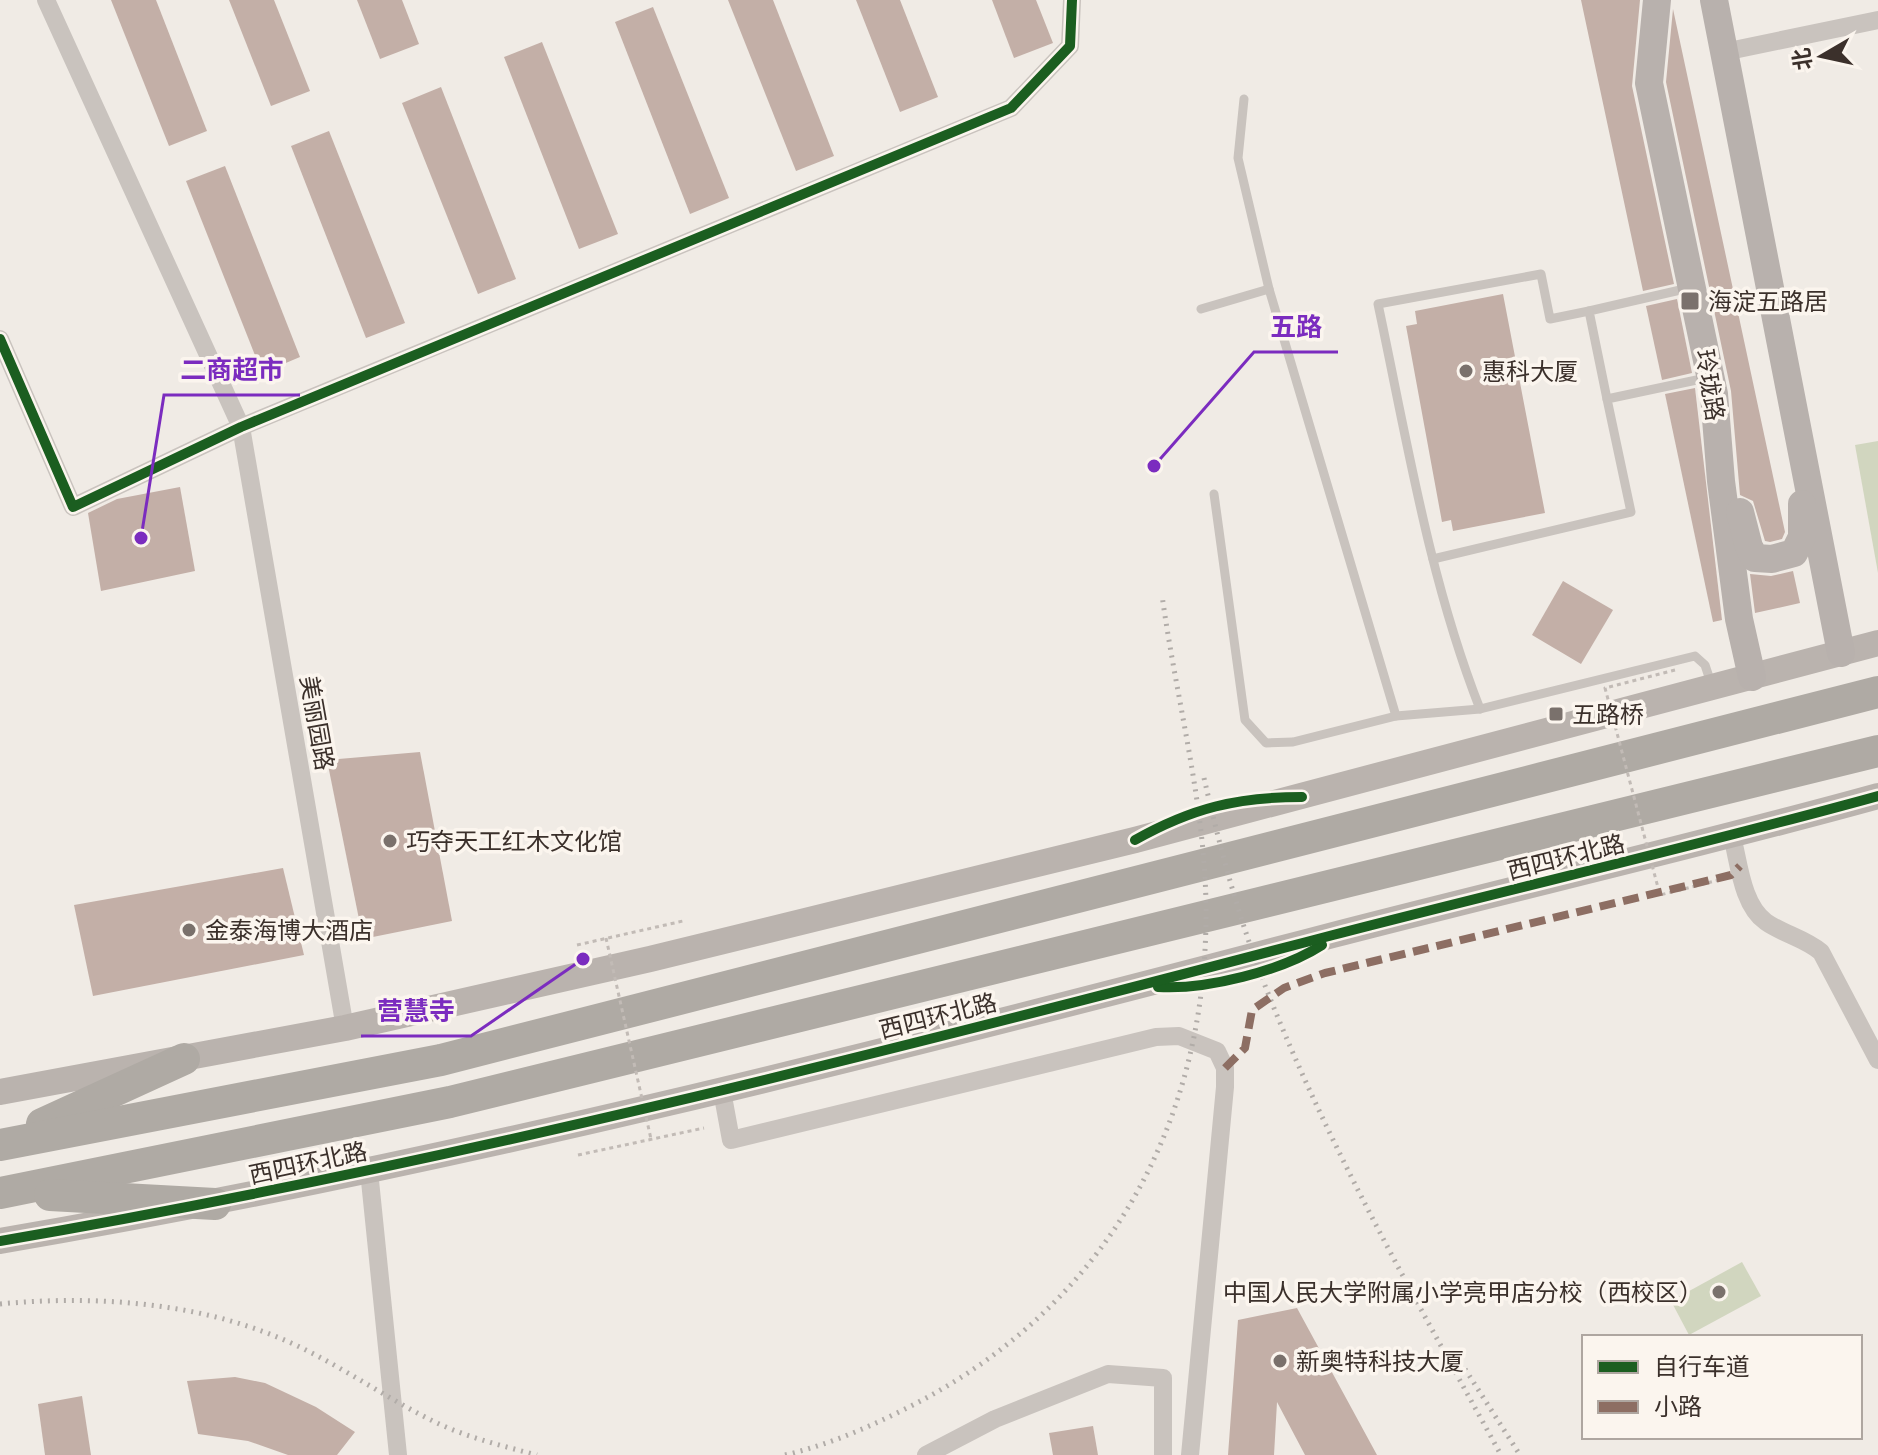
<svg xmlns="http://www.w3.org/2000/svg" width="1878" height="1455" viewBox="0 0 1878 1455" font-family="Raleway,'Noto Sans SC',sans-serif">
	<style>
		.green { fill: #d1d6bf }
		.building { fill: #c3afa7 }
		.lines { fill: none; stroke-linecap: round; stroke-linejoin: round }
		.path { stroke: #c2bbb6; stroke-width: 3; stroke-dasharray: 4 4; stroke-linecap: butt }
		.lane { stroke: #c9c3be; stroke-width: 9 }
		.street { stroke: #c9c3be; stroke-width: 18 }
		.secondary { stroke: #bab3ae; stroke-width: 26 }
		.primary { stroke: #b8b1ad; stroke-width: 28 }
		.highway { stroke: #afaaa4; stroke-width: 32 }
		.rail { stroke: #b1aca8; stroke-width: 5; stroke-dasharray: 2 6; stroke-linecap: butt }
		.path-bridge { stroke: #c2bbb6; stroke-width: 3; stroke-dasharray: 4 4; stroke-linecap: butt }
		.quiet { stroke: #8d6e63; stroke-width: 8; stroke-dasharray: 16 8; stroke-linecap: butt }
		.cycleway-casing { stroke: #fbf5ee; stroke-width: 15 }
		.cycleway { stroke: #1b5e20; stroke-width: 10 }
		.poi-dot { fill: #7a716c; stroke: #fbf5ee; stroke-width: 3 }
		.labels { text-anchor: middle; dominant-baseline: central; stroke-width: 7; stroke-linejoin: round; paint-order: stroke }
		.poi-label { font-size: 24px; fill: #3b302b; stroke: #fbf5ee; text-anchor: start }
		.street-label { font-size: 24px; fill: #3b302b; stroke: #fbf5ee }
		.leader { fill: none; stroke: #7b2cbf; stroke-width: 3 }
		.callout-dot { fill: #7b2cbf; stroke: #fbf5ee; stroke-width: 3 }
		.callout-label { font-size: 26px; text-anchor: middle; font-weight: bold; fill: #7b2cbf; stroke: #fbf5ee; stroke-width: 7; stroke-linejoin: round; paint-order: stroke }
	</style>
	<rect width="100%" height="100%" fill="#f0ebe5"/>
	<g class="green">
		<path d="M1878,441V573L1855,445Z"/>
		<path d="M1742,1262L1761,1296L1689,1335L1671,1301Z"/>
	</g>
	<g class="building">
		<path d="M111,0H156L207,131L169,146Z"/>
		<path d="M229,0H274L310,91L271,106Z"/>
		<path d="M357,0H402L419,44L380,59Z"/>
		<path d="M728,0H773L834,156L796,171Z"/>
		<path d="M856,0H900L938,97L900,112Z"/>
		<path d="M992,0H1036L1053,43L1014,58Z"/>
		<path d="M1581,0H1640L1632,86L1674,284L1643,291Z"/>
		<path d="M653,7L729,198L690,214L615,22Z"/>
		<path d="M1673,9L1785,532L1782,539L1770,542L1765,541L1753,501L1740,495L1731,391L1666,82Z"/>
		<path d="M542,42L618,234L579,249L504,57Z"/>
		<path d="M441,87L516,279L478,294L402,103Z"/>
		<path d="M329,131L405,323L366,338L291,146Z"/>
		<path d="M225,166L300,357L262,373L186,181Z"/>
		<path d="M1503,294L1545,513L1453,531L1451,520L1442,522L1406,326L1417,324L1415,311Z"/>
		<path d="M1677,299L1692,373L1662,380L1646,306Z"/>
		<path d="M1695,388L1722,620L1713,622L1665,394Z"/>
		<path d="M180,487L195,571L101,591L88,513L117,499Z"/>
		<path d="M1793,571L1800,603L1755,613L1750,574L1771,576Z"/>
		<path d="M1563,581L1613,610L1581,664L1532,635Z"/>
		<path d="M420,752L452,921L363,939L327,760Z"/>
		<path d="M283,868L304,955L93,996L74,905Z"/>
		<path d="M1297,1308L1377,1455H1305L1277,1402L1274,1455H1228L1238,1320Z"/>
		<path d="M235,1377L265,1383L316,1407L355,1432L337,1455H288L248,1441L198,1434L187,1381Z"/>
		<path d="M82,1396L91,1455H45L38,1404Z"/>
		<path d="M1093,1426L1098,1455H1053L1049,1433Z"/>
	</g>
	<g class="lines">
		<g class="path">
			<path d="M577,945L683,921"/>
			<path d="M578,1155L704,1128"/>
		</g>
		<g class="lane">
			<path d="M1244,99L1238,158L1269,289L1396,716L1480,709L1695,656L1705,665L1712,686"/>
			<path d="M1201,309L1269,289"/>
			<path d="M1607,399L1589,311L1689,288"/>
			<path d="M1214,494L1245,720L1266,743L1293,742L1396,716"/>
			<path d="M1433,559L1631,512L1607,399L1706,378"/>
			<path d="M1480,709C1429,579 1407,440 1378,304L1541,274L1550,319L1589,311"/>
		</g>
		<g class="street">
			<path d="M46,0L241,427L345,1028"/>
			<path d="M1724,52L1878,20"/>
			<path d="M0,339L73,507L241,427L1011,108L1070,46L1072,0"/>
			<path d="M1732,836C1739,863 1742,905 1766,922C1783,934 1804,938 1821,952L1878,1060"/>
			<path d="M722,1091L731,1140L1156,1037L1179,1036L1217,1051L1225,1068V1087L1190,1455"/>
			<path d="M369,1171L398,1455"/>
			<path d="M926,1455L995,1419L1108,1374L1163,1378V1455"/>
		</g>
		<g class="secondary">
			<path d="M0,1092L345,1028L650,959L1135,840L1878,643"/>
			<path d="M0,1241C450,1164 892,1051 1333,935C1514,888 1697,846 1878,796"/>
		</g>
		<g class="primary">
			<path d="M1657,0L1649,83L1714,394L1721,481L1739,619L1752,677"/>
			<path d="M1714,0L1841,653"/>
			<path d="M1740,512L1749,547L1755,558L1772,559L1794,553L1802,537V504"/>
		</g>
		<g class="highway">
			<path d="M42,1124L184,1059"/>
			<path d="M0,1145L441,1060L1878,692"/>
			<path d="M0,1193L450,1102L1878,751"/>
			<path d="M50,1195L215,1204"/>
		</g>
		<g class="rail">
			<path d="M1204,778C1220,848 1238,916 1264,983C1328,1147 1416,1300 1501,1455"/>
			<path d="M0,1304C94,1295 195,1302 282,1339C332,1360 378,1393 427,1418C461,1436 499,1445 537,1455"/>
			<path d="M1465,1369L1520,1455"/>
			<path d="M785,1455C827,1445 865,1429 903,1410C1102,1312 1208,1128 1206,907C1205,803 1176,698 1162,595"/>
		</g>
		<g class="path-bridge">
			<path d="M1675,670L1605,688L1660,895L1723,879"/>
			<path d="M606,938L651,1139"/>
		</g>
		<path class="quiet" d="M1225,1068L1245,1048L1252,1010L1284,988L1325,973L1731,875L1740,866"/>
		<g class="cycleway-casing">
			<g id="cycleway">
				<path d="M0,339L73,507L241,427L1011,108L1070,46L1072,0"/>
				<path d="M1135,840C1192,808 1237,797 1302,797"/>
				<path d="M1158,987C1205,990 1282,971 1322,945"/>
				<path d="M0,1241C450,1164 892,1051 1333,935C1514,888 1697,846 1878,796"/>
			</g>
		</g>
		<use href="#cycleway" class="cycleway"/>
	</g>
	<g class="poi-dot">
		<rect x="1680" y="291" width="20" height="20" rx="4"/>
		<circle cx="1466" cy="371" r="8"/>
		<rect x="1548" y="706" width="16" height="16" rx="4"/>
		<circle cx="390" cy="841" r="8"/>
		<circle cx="189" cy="930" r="8"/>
		<circle cx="1719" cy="1292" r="8"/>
		<circle cx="1280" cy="1361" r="8"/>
	</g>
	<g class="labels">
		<g class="poi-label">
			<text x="1708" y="301">海淀五路居</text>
			<text x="1482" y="371">惠科大厦</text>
			<text x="1572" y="714">五路桥</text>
			<text x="406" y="841">巧夺天工红木文化馆</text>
			<text x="205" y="930">金泰海博大酒店</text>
			<text x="1703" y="1292" text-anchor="end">中国人民大学附属小学亮甲店分校（西校区）</text>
			<text x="1296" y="1361">新奥特科技大厦</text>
		</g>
		<g class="street-label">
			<text transform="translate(1710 385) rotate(81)">玲珑路</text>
			<text transform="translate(317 723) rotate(80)">美丽园路</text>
			<text transform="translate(1566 857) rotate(-14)">西四环北路</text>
			<text transform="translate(938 1016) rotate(-14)">西四环北路</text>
			<text transform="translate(308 1163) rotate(-12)">西四环北路</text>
		</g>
	</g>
	<path class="leader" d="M1154 466L1254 352H1338M141 538L164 395H300M583 959L471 1036H361"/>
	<g class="callout-dot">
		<circle cx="1154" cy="466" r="8"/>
		<circle cx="141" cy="538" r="8"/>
		<circle cx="583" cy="959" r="8"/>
	</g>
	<g class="callout-label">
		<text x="1296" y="336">五路</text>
		<text x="232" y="379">二商超市</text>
		<text x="416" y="1020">营慧寺</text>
	</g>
	<rect x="1582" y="1335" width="280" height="104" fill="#fbf5ee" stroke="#aea6a0" stroke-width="2"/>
	<rect x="1598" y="1361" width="40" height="12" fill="#1b5e20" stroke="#aea6a0" stroke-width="2"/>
	<text x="1654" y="1375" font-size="24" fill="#3b302b">自行车道</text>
	<rect x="1598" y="1401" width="40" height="12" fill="#8d6e63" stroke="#aea6a0" stroke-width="2"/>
	<text x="1654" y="1415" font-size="24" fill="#3b302b">小路</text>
	<g transform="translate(1822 56) rotate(261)" stroke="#fbf5ee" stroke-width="6" paint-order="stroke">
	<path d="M0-6L14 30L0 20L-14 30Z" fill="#3b302b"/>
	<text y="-12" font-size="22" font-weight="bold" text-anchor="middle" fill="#3b302b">北</text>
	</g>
</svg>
